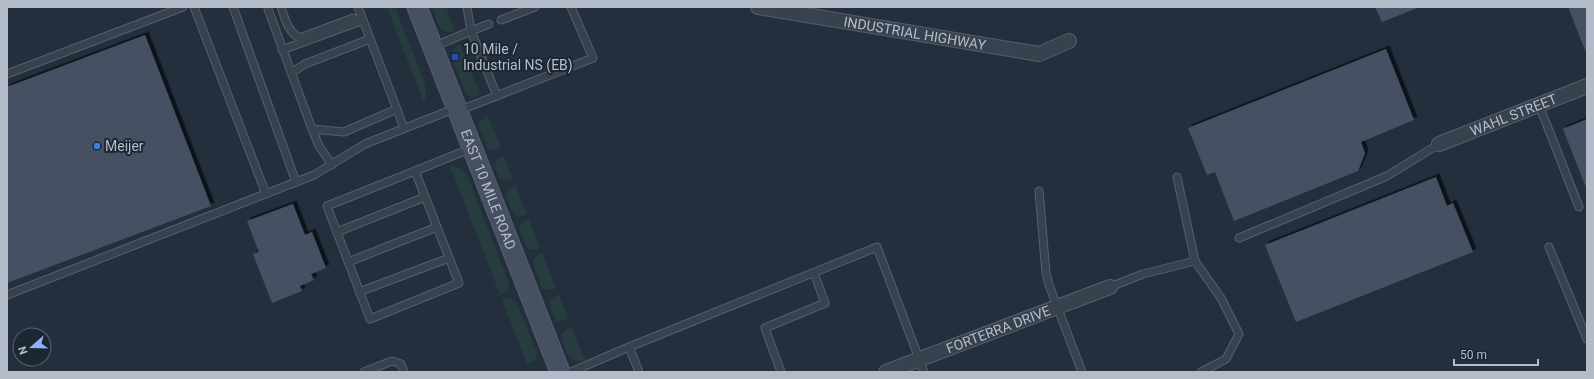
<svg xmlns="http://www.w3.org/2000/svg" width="1594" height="379" viewBox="0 0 1594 379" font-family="Roboto,sans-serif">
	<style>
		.green { fill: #263c3f }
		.building { fill: #455162; filter: url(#shadow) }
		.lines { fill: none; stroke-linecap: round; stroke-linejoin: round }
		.service-casing { stroke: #565f6c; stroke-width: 9 }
		.minor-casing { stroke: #565f6c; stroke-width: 16 }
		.secondary-casing { stroke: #565f6c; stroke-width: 21 }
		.service { stroke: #38414e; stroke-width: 7 }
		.minor { stroke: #38414e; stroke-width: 14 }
		.secondary { stroke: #465061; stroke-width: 19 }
		.transit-dot { fill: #1a4fb4; stroke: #1d2633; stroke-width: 1.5 }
		.shop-dot { fill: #3f7fe0; stroke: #1d2633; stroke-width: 1.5 }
		.labels { text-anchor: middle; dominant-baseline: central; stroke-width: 4; stroke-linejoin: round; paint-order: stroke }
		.street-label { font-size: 14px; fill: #b4bcc9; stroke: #1d2633 }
		.poi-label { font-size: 14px; fill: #b4bcc9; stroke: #1d2633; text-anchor: start }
	</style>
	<defs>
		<filter id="shadow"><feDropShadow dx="3.5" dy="-3.5" stdDeviation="0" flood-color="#0009"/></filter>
	</defs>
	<rect width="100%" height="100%" fill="#242f3e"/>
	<g class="green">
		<path d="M387,7H395L425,83L426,96L424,103Z"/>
		<path d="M432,7H446L455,31C438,36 437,20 432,7Z"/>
		<path d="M460,44L480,95L472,98L466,94L453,60V50Z"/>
		<path d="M488,116L501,148L492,150L488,149L478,125L480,121Z"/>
		<path d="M504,156L513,179L500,180L494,166L498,158Z"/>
		<path d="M450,166L461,168L467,175L509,283V290L500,295Z"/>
		<path d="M515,185L527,214L521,216L514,215L506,195L508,191Z"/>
		<path d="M529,219L540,248L531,250L527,248L519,228L523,221Z"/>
		<path d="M542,253L556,288L551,290L542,288L533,263L535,258Z"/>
		<path d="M559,295L568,319L559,322L556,321L549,303L554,297Z"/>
		<path d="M508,298H511L517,303L537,354L535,360L527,364L502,300Z"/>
		<path d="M571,327L585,360C567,366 566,348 561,335L567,329Z"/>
	</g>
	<g class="building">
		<path d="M1375,7H1420L1382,22Z"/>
		<path d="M1568,7H1587V55Z"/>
		<path d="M145,35L211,206L7,283V87Z"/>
		<path d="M1386,49L1414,120L1361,142L1365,153L1358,171L1234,221L1215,172L1207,175L1188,128Z"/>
		<path d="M1587,119V190L1563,129Z"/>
		<path d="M1436,177L1447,206L1453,203L1473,252L1296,322L1265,245Z"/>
		<path d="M293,204L305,235L312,232L326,268L311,274L314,280L300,286L302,291L272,303L253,254L259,252L247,221Z"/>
	</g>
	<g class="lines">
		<g class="service-casing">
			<g id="service">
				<path d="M194,7L266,194"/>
				<path d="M233,7L296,182"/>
				<path d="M281,7C285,19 288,32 300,38L353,18L359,22"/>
				<path d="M358,7L404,128"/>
				<path d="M268,9L312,129L319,146L332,165"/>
				<path d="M501,20L535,7"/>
				<path d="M489,24L471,31L497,96"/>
				<path d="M433,47L471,31L467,7"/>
				<path d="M282,50L361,21"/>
				<path d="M291,73L305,64L370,39"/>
				<path d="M7,74L183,7"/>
				<path d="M1539,105L1579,207"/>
				<path d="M458,111L593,58L571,7"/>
				<path d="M312,129L344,132L397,109"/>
				<path d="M415,171L459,283L370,319L327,206Z"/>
				<path d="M415,171L472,148"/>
				<path d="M1177,177L1195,261"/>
				<path d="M1039,191L1046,273L1049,285L1082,372"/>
				<path d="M337,232L425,197"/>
				<path d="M1239,238L1387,176L1439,144"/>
				<path d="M1549,247L1587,339"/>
				<path d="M348,262L437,227"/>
				<path d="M1110,287L1143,274L1195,261L1221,298L1239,334L1226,359L1201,372"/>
				<path d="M359,292L449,258"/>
				<path d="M7,295L314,175L365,144L456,108"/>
				<path d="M629,347L639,372"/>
				<path d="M364,372L392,361L401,364L404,372"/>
				<path d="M571,372L629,347L877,247L924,372"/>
				<path d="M781,372L765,328L825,303L814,273"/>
			</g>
		</g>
		<g class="minor-casing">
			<g id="minor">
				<path id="s1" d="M758,7L1039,54L1069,41"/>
				<path id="s2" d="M1439,144L1587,86"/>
				<path id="s3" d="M886,372L1110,287"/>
			</g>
		</g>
		<g class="secondary-casing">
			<g id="secondary">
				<path id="s4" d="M417,7L560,372"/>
			</g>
		</g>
		<use href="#service" class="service"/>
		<use href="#minor" class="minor"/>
		<use href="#secondary" class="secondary"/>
	</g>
	<rect class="transit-dot" x="451" y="53" width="8" height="8" rx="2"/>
	<circle class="shop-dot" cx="97" cy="146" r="4"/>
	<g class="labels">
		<g class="street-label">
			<text stroke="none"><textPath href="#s1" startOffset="159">INDUSTRIAL HIGHWAY</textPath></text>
			<text stroke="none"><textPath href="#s2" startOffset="80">WAHL STREET</textPath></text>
			<text stroke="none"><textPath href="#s4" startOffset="196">EAST 10 MILE ROAD</textPath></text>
			<text stroke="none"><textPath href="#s3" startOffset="120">FORTERRA DRIVE</textPath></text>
		</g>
		<g class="poi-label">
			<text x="463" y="49">10 Mile /<tspan x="463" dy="16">Industrial NS (EB)</tspan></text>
			<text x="105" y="146">Meijer</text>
		</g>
	</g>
	<rect width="1594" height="379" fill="none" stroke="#b4bcc9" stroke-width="16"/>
	<g transform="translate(32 347) rotate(250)"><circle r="19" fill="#1d2633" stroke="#59626f"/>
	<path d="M0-3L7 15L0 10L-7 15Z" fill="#8ab4f8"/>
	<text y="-6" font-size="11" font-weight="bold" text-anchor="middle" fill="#b4bcc9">N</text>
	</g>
	<path d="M1454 359v6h84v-6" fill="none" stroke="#b4bcc9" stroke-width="2"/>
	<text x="1460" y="359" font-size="12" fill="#b4bcc9" stroke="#1d2633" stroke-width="3" paint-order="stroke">50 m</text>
</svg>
